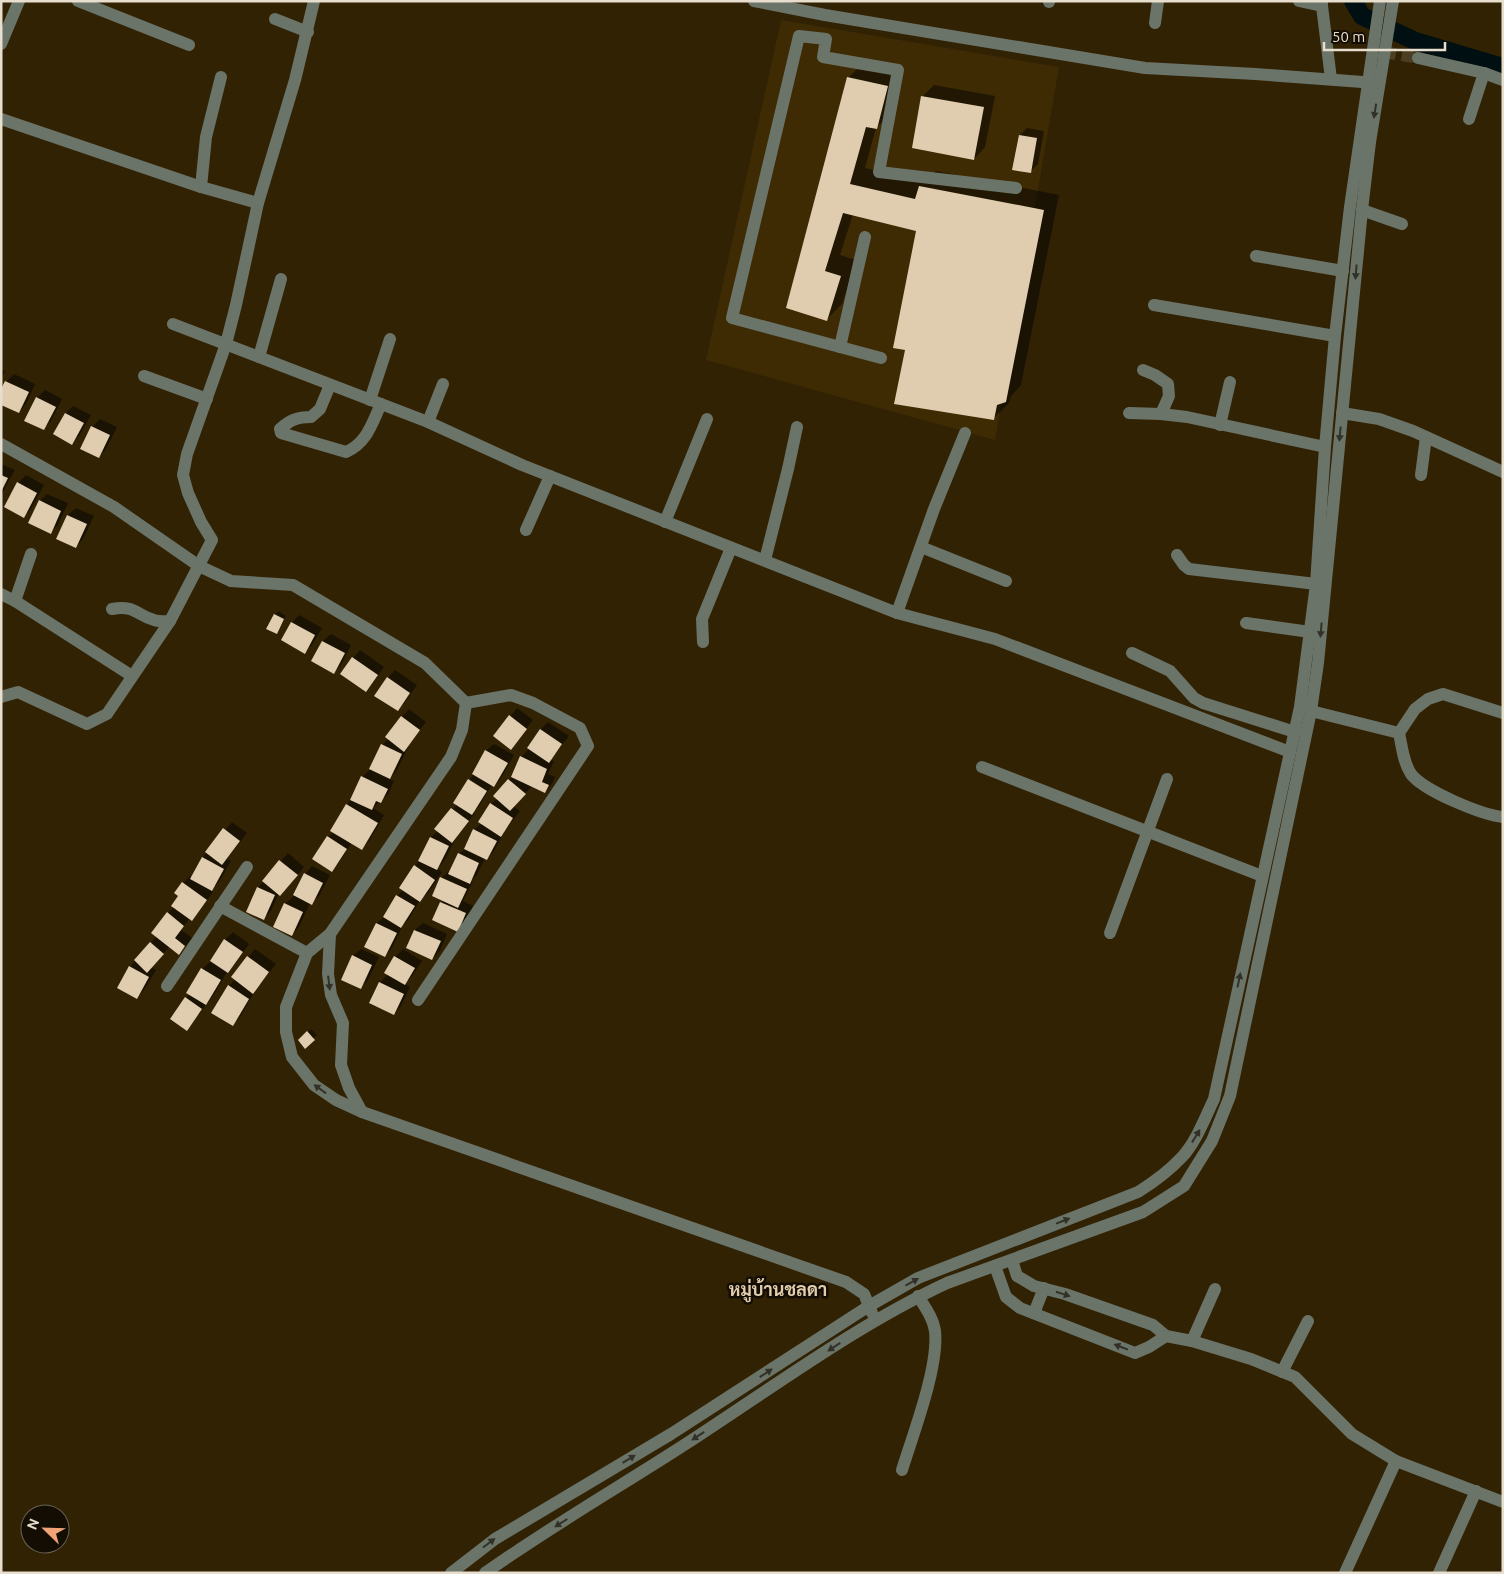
<svg xmlns="http://www.w3.org/2000/svg" width="1504" height="1574" viewBox="0 0 1504 1574" font-family="Ubuntu,Sarabun,sans-serif">
	<style>
		.built { fill: #3e2b04 }
		.shadow { fill: #0007 }
		.lines { fill: none; stroke-linecap: round; stroke-linejoin: round }
		.canal { stroke: #000f11; stroke-width: 18 }
		.building { fill: #e0cdaf }
		.minor-tunnel { stroke: #4c3e22; stroke-width: 12; stroke-dasharray: 12 6; stroke-linecap: butt }
		.minor { stroke: #6b7469; stroke-width: 12 }
		.oneway { fill: #323127 }
		.labels { text-anchor: middle; dominant-baseline: central; stroke-width: 5; stroke-linejoin: round; paint-order: stroke }
		.quarter-label { font-size: 18px; font-weight: bold; fill: #e2cead; stroke: #140d03 }
	</style>
	<rect width="100%" height="100%" fill="#312204"/>
	<path class="built" d="M781,20L1059,67L995,440L706,360Z"/>
	<g class="shadow">
		<path d="M864,62L903,71L892,112L876,128L865,168L925,182L936,171L1059,195L1021,385L1011,396L1009,403L993,419L906,349L917,230L853,214L840,255L856,260L842,304L827,319L787,307L848,78Z"/>
		<path d="M934,85L995,96L985,147L974,159L922,97Z"/>
		<path d="M1027,128L1044,131L1038,164L1030,172L1020,135Z"/>
		<path d="M1,370L5,371L1,379Z"/>
		<path d="M14,374L35,384L26,404L19,412L6,382Z"/>
		<path d="M45,390L62,399L51,421L43,429L37,398Z"/>
		<path d="M73,406L91,415L79,436L72,443L66,413Z"/>
		<path d="M100,419L117,427L106,449L99,456L92,427Z"/>
		<path d="M1,464L15,470L1,495Z"/>
		<path d="M26,475L44,485L31,509L23,516L5,506L18,483Z"/>
		<path d="M47,494L68,503L58,525L50,532L40,501Z"/>
		<path d="M76,508L94,516L83,539L76,547L57,538L68,515Z"/>
		<path d="M278,611L286,616L276,633L275,615Z"/>
		<path d="M299,615L322,628L312,645L305,652L292,623Z"/>
		<path d="M331,634L351,645L341,665L334,672L313,661L323,641Z"/>
		<path d="M360,650L384,667L373,683L366,690L353,658Z"/>
		<path d="M395,670L417,685L405,702L398,710L388,678Z"/>
		<path d="M517,708L533,720L511,748L495,736Z"/>
		<path d="M409,709L426,722L407,746L408,747L397,770L389,779L394,781L388,794L373,808L384,815L369,841L362,848L352,842L339,863L331,870L328,837L334,832L362,777L371,769L382,745L389,739L402,717Z"/>
		<path d="M548,722L569,736L550,760L554,761L548,774L555,777L552,784L545,792L532,786L513,806L520,811L504,832L494,851L487,859L485,858L477,875L471,881H473L463,901L473,906L465,923L458,931L433,920L444,900L441,878L449,871H451L459,854L466,848L474,830L482,823L491,804L498,798L495,796L512,777L521,757L530,748L528,747L541,729Z"/>
		<path d="M494,744L514,755L501,778L494,786L492,785L479,806L473,812L475,813L456,838L444,861L437,869L442,872L428,893L420,900L409,919L403,925L392,948L384,956L366,947L377,923L385,916L397,896L403,890L431,837L438,831L457,804L486,751Z"/>
		<path d="M232,822L247,833L227,859L231,861L219,882L211,890L213,892L199,911L192,919L190,918L181,930L192,938L179,953L170,946L151,967L156,970L144,990L136,998L118,987L135,960L157,936L168,913L174,907L180,895L183,883L190,876L192,877L203,857Z"/>
		<path d="M288,853L304,867L288,887L279,893L271,911L264,918L258,888Z"/>
		<path d="M312,866L330,875L319,896L310,903L299,927L292,935L285,904L293,897L305,874Z"/>
		<path d="M423,923L447,934L440,951L432,959L408,948L415,930Z"/>
		<path d="M233,932L249,944L235,964L227,972L213,996L187,1029L186,998L190,994L202,969L210,962L225,940Z"/>
		<path d="M255,949L276,964L255,991L240,1017L233,1024L229,986L235,979L232,977Z"/>
		<path d="M361,949L379,957L368,980L360,988L353,956Z"/>
		<path d="M403,949L422,961L412,976L405,984L410,987L401,1006L394,1014L380,983L388,974L395,957Z"/>
		<path d="M311,1029L317,1035L305,1047L299,1040Z"/>
	</g>
	<g class="lines">
		<path class="canal" d="M1353,1L1362,16L1415,41L1503,67"/>
	</g>
	<g class="building">
		<path d="M847,77L888,86L877,129L866,127L850,184L915,199L919,186L1044,210L1006,402L997,405L994,420L894,404L905,350L893,348L916,231L843,213L825,271L841,276L827,321L786,308Z"/>
		<path d="M921,96L984,107L974,160L912,148Z"/>
		<path d="M1019,135L1037,138L1031,173L1012,170Z"/>
		<path d="M5,381L29,392L19,413L1,405V389Z"/>
		<path d="M36,397L56,407L44,430L24,421Z"/>
		<path d="M65,413L84,423L72,445L53,434Z"/>
		<path d="M91,426L110,435L99,458L80,449Z"/>
		<path d="M1,475L8,478L1,492Z"/>
		<path d="M17,482L37,493L24,518L4,507Z"/>
		<path d="M39,500L61,511L51,534L28,523Z"/>
		<path d="M67,515L87,524L76,548L56,539Z"/>
		<path d="M274,614L284,619L277,634L266,629Z"/>
		<path d="M291,622L315,635L305,654L281,640Z"/>
		<path d="M322,641L345,653L334,674L311,661Z"/>
		<path d="M352,657L378,675L366,692L340,674Z"/>
		<path d="M387,677L410,693L398,711L374,696Z"/>
		<path d="M509,715L527,729L511,750L493,736Z"/>
		<path d="M401,716L420,730L404,752L385,737Z"/>
		<path d="M540,729L562,744L549,763L527,748Z"/>
		<path d="M381,744L402,754L390,779L369,769Z"/>
		<path d="M485,750L508,763L494,787L472,774Z"/>
		<path d="M520,756L547,769L542,782L549,785L545,793L511,777Z"/>
		<path d="M361,776L388,789L381,803L376,801L372,810L350,800Z"/>
		<path d="M468,779L487,791L472,815L453,803Z"/>
		<path d="M508,779L526,794L510,811L493,796Z"/>
		<path d="M490,803L513,818L501,837L478,822Z"/>
		<path d="M346,804L378,823L362,850L330,831Z"/>
		<path d="M451,808L469,821L452,843L434,829Z"/>
		<path d="M223,828L240,841L222,865L205,852Z"/>
		<path d="M473,829L497,841L487,860L464,849Z"/>
		<path d="M327,836L347,849L332,872L312,859Z"/>
		<path d="M430,837L449,846L437,870L418,861Z"/>
		<path d="M458,853L479,863L470,884L448,874Z"/>
		<path d="M202,857L224,869L212,891L190,879Z"/>
		<path d="M279,860L298,875L280,896L262,881Z"/>
		<path d="M414,865L435,880L420,902L399,888Z"/>
		<path d="M304,873L323,883L312,905L293,895Z"/>
		<path d="M440,877L467,889L458,908L432,896Z"/>
		<path d="M182,882L207,900L192,921L171,906L178,896L174,893Z"/>
		<path d="M257,887L275,895L264,920L246,912Z"/>
		<path d="M396,895L415,906L401,928L383,917Z"/>
		<path d="M440,902L466,913L458,932L432,920Z"/>
		<path d="M284,903L303,912L292,936L273,927Z"/>
		<path d="M167,912L184,926L175,938L185,946L179,955L151,933Z"/>
		<path d="M376,923L397,933L385,957L364,947Z"/>
		<path d="M414,930L441,941L432,960L406,948Z"/>
		<path d="M224,939L243,952L228,973L210,961Z"/>
		<path d="M150,942L164,954L147,973L134,960Z"/>
		<path d="M352,955L372,965L361,989L341,980Z"/>
		<path d="M247,956L269,972L253,994L231,977Z"/>
		<path d="M394,956L415,968L405,985L384,973Z"/>
		<path d="M129,966L149,977L137,999L117,988Z"/>
		<path d="M201,968L221,980L206,1005L186,993Z"/>
		<path d="M379,982L404,994L394,1015L369,1003Z"/>
		<path d="M228,985L249,999L233,1026L211,1013Z"/>
		<path d="M185,997L202,1009L187,1031L170,1019Z"/>
		<path d="M307,1031L315,1040L305,1049L298,1040Z"/>
	</g>
	<g class="lines">
		<path class="minor-tunnel" d="M1384,52L1418,58"/>
		<g class="minor">
			<path d="M78,1L189,45"/>
			<path d="M754,1L825,15L1145,68L1255,74L1376,83"/>
			<path d="M1299,1L1322,6V1"/>
			<path d="M1049,2V1"/>
			<path d="M1322,6L1331,79"/>
			<path d="M275,19L308,32"/>
			<path d="M1155,23L1158,1"/>
			<path d="M1,44L19,1"/>
			<path d="M1418,58L1484,73L1503,80"/>
			<path d="M221,77L206,137L201,187L258,203"/>
			<path d="M1,119L201,187"/>
			<path d="M1469,119L1484,73"/>
			<path d="M1362,210L1402,224"/>
			<path d="M1256,256L1343,271"/>
			<path d="M1154,305L1335,336"/>
			<path d="M173,324L428,422L522,465L897,613L995,639L1290,752"/>
			<path d="M840,347L865,237"/>
			<path d="M259,357L281,279"/>
			<path d="M881,358L732,318L799,36L826,39L823,57L898,70L879,172L1016,188"/>
			<path d="M1143,370L1155,375L1168,384L1169,396L1161,414"/>
			<path d="M144,376L207,399"/>
			<path d="M330,385L320,409L311,417C297,417 290,420 280,429L281,433L346,452C367,443 372,423 381,404"/>
			<path d="M370,400L390,339"/>
			<path d="M1129,413L1161,414L1187,417L1325,447"/>
			<path d="M1342,413L1379,419L1413,431L1503,472"/>
			<path d="M428,422L443,384"/>
			<path d="M1220,425L1230,382"/>
			<path d="M1,444L114,507L199,566L231,581L293,585L425,663L466,703L462,730L451,757L330,934L307,953L286,1007V1032L292,1057L314,1085L336,1100L362,1112L846,1282L864,1294L872,1313"/>
			<path d="M1421,475L1426,437"/>
			<path d="M665,522L707,419"/>
			<path d="M526,530L550,476"/>
			<path d="M921,547L1006,581"/>
			<path d="M1177,555L1184,565L1189,569L1316,584"/>
			<path d="M765,560L788,469L797,427"/>
			<path d="M1,594L15,601L132,676"/>
			<path d="M15,601L31,554"/>
			<path d="M112,609C136,605 136,615 154,620C159,622 165,621 170,621"/>
			<path d="M897,613L934,509L965,433"/>
			<path d="M1246,623L1310,632"/>
			<path d="M703,642L702,619L731,548"/>
			<path d="M1132,653L1170,671L1194,698L1203,703L1295,732"/>
			<path d="M1,697L18,692L87,724L107,714L170,621L212,540L201,522L188,493L183,475L187,454L226,344L236,305L258,203L295,80L314,1"/>
			<path d="M1311,711L1399,733L1415,709L1428,699L1443,694L1503,713"/>
			<path d="M1399,733C1402,746 1403,762 1411,774C1424,791 1482,815 1503,817"/>
			<path d="M982,767L1262,876"/>
			<path d="M220,906L307,953"/>
			<path d="M1110,933L1167,779"/>
			<path d="M330,934L328,974L331,995L343,1023L341,1065L349,1088L362,1112"/>
			<path d="M167,986L247,867"/>
			<path d="M418,1000L588,746L580,728L533,703L511,695L466,703"/>
			<path d="M995,1266L1006,1297L1020,1308L1135,1353L1149,1347L1166,1336L1153,1325L1065,1294L1034,1286L1017,1276L1012,1260"/>
			<path d="M1034,1313L1044,1288"/>
			<path d="M1166,1336L1192,1341L1251,1359L1295,1377L1352,1434L1396,1461L1503,1502"/>
			<path d="M1192,1341L1215,1289"/>
			<path d="M1282,1372L1308,1321"/>
			<path d="M902,1470C913,1434 939,1367 935,1331C933,1318 925,1307 918,1296"/>
			<path d="M451,1573L495,1539L671,1434L869,1306L918,1278L1138,1192C1154,1182 1169,1171 1182,1157C1196,1142 1205,1118 1214,1099L1300,707L1316,584L1325,447L1335,336L1350,207L1380,1"/>
			<path d="M485,1573C554,1524 628,1482 698,1436C779,1383 859,1324 947,1283L1143,1212L1184,1186L1212,1141L1230,1096L1311,711L1318,663L1362,210L1370,142L1393,1"/>
			<path d="M1345,1573L1396,1461"/>
			<path d="M1439,1573L1476,1491"/>
		</g>
	</g>
	<defs><path id="oneway-solid" d="M-6-.8H1V-3.2L6.5 0L1 3.2V.8H-6Z" transform="scale(1.25)"/></defs>
	<g class="oneway">
		<use href="#oneway-solid" transform="translate(1375 111) rotate(99)"/>
		<use href="#oneway-solid" transform="translate(1356 272) rotate(95)"/>
		<use href="#oneway-solid" transform="translate(1340 434) rotate(95)"/>
		<use href="#oneway-solid" transform="translate(1321 630) rotate(95)"/>
		<use href="#oneway-solid" transform="translate(1239 980) rotate(-78)"/>
		<use href="#oneway-solid" transform="translate(329 983) rotate(83)"/>
		<use href="#oneway-solid" transform="translate(320 1089) rotate(-144)"/>
		<use href="#oneway-solid" transform="translate(1196 1136) rotate(-58)"/>
		<use href="#oneway-solid" transform="translate(1063 1221) rotate(-21)"/>
		<use href="#oneway-solid" transform="translate(912 1282) rotate(-29)"/>
		<use href="#oneway-solid" transform="translate(1063 1294) rotate(17)"/>
		<use href="#oneway-solid" transform="translate(834 1347) rotate(147)"/>
		<use href="#oneway-solid" transform="translate(1121 1347) rotate(-159)"/>
		<use href="#oneway-solid" transform="translate(766 1373) rotate(-33)"/>
		<use href="#oneway-solid" transform="translate(698 1436) rotate(147)"/>
		<use href="#oneway-solid" transform="translate(629 1459) rotate(-31)"/>
		<use href="#oneway-solid" transform="translate(561 1523) rotate(148)"/>
		<use href="#oneway-solid" transform="translate(489 1543) rotate(-37)"/>
	</g>
	<g class="labels">
		<g class="quarter-label">
			<text x="778" y="1289">หมู่บ้านชลดา</text>
		</g>
	</g>
	<rect width="1504" height="1574" fill="none" stroke="#e8decd" stroke-width="5"/>
	<g transform="translate(45 1529) rotate(293)"><circle r="24" fill="#140d03" stroke="#696154"/>
	<path d="M0-4L9 19L0 12L-9 19Z" fill="#efa377"/>
	<text y="-8" font-size="14" font-weight="bold" text-anchor="middle" fill="#e8decd">N</text>
	</g>
	<path d="M1324 42v8h121v-8" fill="none" stroke="#e8decd" stroke-width="2.5"/>
	<text x="1332" y="42" font-size="15" fill="#e8decd" stroke="#140d03" stroke-width="4" paint-order="stroke">50 m</text>
</svg>
